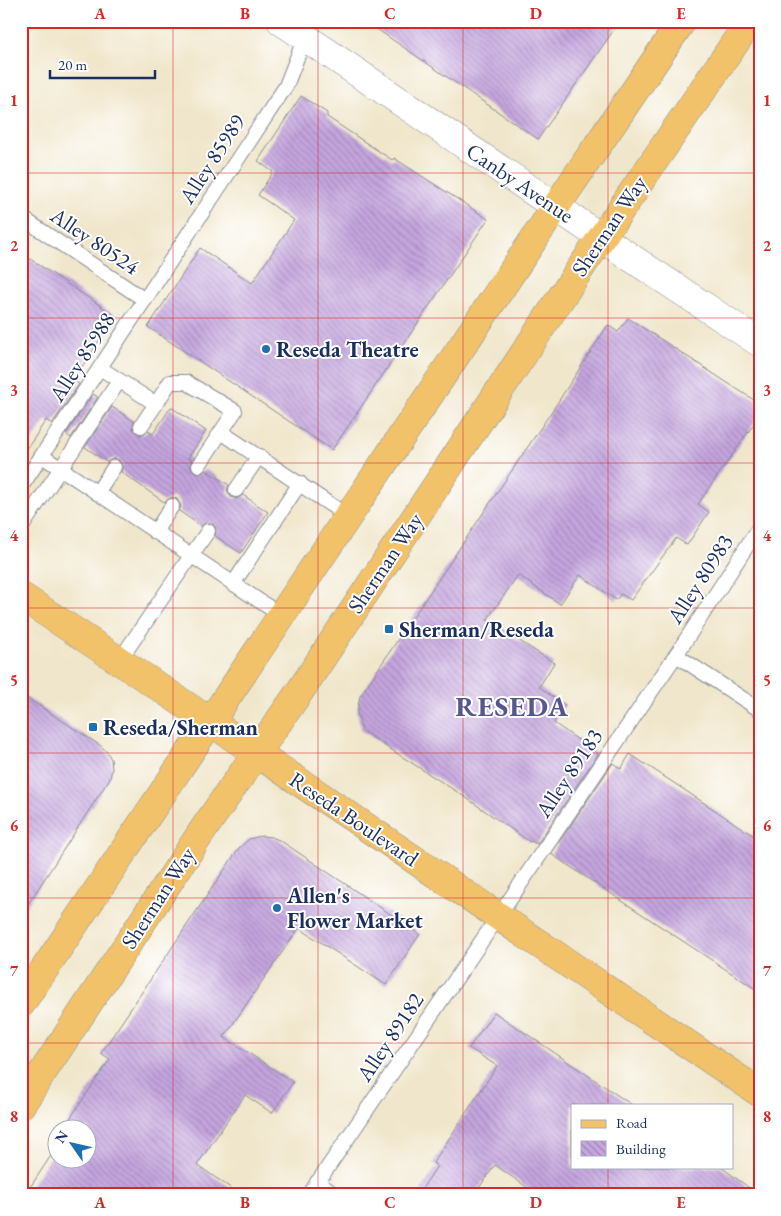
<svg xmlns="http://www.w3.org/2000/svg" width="781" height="1216" viewBox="0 0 781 1216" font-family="'EB Garamond',serif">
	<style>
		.building { fill: url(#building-back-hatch) }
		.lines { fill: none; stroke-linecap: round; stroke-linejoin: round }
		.service-casing { stroke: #868a94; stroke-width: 16 }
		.minor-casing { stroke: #868a94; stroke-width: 29 }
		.primary-casing { stroke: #868a94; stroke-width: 29 }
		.service { stroke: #fff; stroke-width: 14 }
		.minor { stroke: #fff; stroke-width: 28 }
		.primary { stroke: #f2c26a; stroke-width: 28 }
		.grid { fill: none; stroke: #d62828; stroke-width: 1; stroke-opacity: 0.55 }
		.poi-dot { fill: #1f6fb2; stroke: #fff; stroke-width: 2 }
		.labels { text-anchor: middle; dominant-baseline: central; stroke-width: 4; stroke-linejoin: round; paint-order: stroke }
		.street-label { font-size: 22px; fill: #1b2f5e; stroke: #fff }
		.poi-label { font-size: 22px; font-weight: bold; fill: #1b2f5e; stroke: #fff; text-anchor: start }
		.district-label { font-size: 28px; font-weight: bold; letter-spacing: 1px; fill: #56588b; stroke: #fff }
		.neatline { fill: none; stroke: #d62828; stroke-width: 2 }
		.grid-label { font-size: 16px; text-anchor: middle; font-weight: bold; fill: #d62828 }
	</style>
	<defs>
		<pattern id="building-back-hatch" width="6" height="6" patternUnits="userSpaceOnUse" patternTransform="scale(1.25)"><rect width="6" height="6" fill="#c5a5de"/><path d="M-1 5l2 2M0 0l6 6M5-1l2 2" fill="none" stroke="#9f87b7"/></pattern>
	</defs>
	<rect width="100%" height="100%" fill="#fff"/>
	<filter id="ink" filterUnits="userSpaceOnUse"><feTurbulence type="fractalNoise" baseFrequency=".02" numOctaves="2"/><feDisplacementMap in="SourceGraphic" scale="10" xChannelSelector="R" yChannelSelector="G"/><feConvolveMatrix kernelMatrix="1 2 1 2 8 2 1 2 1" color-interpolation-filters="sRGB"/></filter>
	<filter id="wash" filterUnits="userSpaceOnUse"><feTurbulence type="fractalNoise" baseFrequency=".0096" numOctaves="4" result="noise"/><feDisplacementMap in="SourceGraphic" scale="20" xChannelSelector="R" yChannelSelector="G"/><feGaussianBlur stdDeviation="1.12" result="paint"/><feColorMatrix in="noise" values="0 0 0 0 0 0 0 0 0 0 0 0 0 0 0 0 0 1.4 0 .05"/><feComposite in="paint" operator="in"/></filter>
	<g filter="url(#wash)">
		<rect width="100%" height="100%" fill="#f0e6cb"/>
		<g id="blocks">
			<g class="building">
				<path d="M365,21H620L538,139Z"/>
				<path d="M301,96L327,113V117L392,160L394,158L488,219L332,450L148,327L200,248L252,283L294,220L258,195L273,172L258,161Z"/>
				<path d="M21,253L116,316L73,380L79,384L52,424L46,420L21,458Z"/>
				<path d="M628,318L760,404V415L698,504L709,512L687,545L676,538L631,600L621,594L616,600L580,575L560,604L518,575L487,620L554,663L539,687L565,705L554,723L598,754L537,844L531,841L530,842L465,797L362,731L357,712L360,696L554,408L608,325L618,332Z"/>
				<path d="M93,394L98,397L71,438L66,434Z"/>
				<path d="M112,407L134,421L133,429L140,435L144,434L148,431L153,434L171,407L206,431L188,458L192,460L190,465L191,469L199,474L206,470L229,485L227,490L231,497L236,499L243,495L268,512L241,553L215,536L216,528L213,524L205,523L201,526L179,511L181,506L177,499L172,497L164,502L121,472L123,467L119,460L114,458L107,462L85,447Z"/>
				<path d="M21,694L101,746L107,752L111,759L112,769L110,778L21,915Z"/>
				<path d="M630,754L760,840V992L551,854L613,763L621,769Z"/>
				<path d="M261,836L272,837L281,841L420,934L386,985L299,928L267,974L224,1037L293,1082L272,1113L245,1095L197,1165L241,1195H25L58,1145V1158H88V1128H68L65,1126L110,1059L101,1053L239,848L249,839Z"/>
				<path d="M494,1012L632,1105H572V1167H721L759,1195H538L495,1165L474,1195H418L437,1166L433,1163L497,1066L469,1048Z"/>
			</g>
		</g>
	</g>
	<g filter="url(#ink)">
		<use href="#blocks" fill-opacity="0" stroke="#868a94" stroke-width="1"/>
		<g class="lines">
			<g class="service-casing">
				<g id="service">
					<path d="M21,217L145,300"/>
					<path d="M100,368L156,404L170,382H186L235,411L221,432L349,517"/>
					<path d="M141,426L156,404"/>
					<path d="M42,456L282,616"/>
					<path d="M199,465L221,432"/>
					<path d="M21,487L286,86L305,37"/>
					<path d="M236,490L259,456"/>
					<path d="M97,493L114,467"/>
					<path d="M21,528L119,381"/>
					<path d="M155,532L172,506"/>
					<path d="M233,584L300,483"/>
					<path d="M676,655L760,710"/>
					<path d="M119,661L208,531"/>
					<path d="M317,1182L335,1195"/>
					<path d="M309,1195L676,655L760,526"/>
				</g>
			</g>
			<g class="minor-casing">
				<path id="minor" d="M281,21L639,263L760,343"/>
			</g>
			<g class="primary-casing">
				<g id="primary">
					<path d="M21,596L153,683L760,1093"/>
					<path d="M21,1004L534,239L682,21"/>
					<path d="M21,1105L207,824L300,691L580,269L750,21"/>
				</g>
			</g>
			<use href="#service" class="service"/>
			<use href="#minor" class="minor"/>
			<use href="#primary" class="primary"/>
		</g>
	</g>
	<path class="grid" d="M173,21V1195M318,21V1195M463,21V1195M608,21V1105M21,173H760M21,318H760M21,463H760M21,608H760M21,753H760M21,898H760M21,1043H760M608,1167V1195"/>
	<g class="poi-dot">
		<circle cx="266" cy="349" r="5"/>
		<rect x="384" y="624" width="10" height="10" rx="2.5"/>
		<rect x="88" y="722" width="10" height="10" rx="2.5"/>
		<circle cx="277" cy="908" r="5"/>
	</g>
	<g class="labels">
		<g class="street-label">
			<text transform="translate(212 159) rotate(-57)">Alley 85989</text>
			<text transform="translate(520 183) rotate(34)">Canby Avenue</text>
			<text transform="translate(609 226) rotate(-56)">Sherman Way</text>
			<text transform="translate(95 241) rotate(34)">Alley 80524</text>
			<text transform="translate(82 357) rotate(-57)">Alley 85988</text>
			<text transform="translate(385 563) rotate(-56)">Sherman Way</text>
			<text transform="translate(700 579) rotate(-57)">Alley 80983</text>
			<text transform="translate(569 773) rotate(-56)">Alley 89183</text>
			<text transform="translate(354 819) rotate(34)">Reseda Boulevard</text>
			<text transform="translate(158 898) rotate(-57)">Sherman Way</text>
			<text transform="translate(390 1037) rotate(-56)">Alley 89182</text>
		</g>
		<g class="poi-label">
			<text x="276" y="349">Reseda Theatre</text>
			<text x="399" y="629">Sherman/Reseda</text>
			<text x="103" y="727">Reseda/Sherman</text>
			<text x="287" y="895">Allen's<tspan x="287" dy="25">Flower Market</tspan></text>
		</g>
		<g class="district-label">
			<text x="512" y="706">RESEDA</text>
		</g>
	</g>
	<rect width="781" height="1216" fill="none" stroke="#fff" stroke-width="55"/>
	<rect x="571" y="1104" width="162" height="65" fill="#ffffff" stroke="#a4acbf"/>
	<rect x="581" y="1120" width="25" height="8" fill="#f2c26a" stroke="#a4acbf"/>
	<text x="616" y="1128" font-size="15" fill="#1b2f5e">Road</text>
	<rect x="581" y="1141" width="25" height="15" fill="url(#building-back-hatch)" stroke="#a4acbf"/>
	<text x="616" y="1154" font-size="15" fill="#1b2f5e">Building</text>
	<g transform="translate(72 1144) rotate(304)"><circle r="24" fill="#ffffff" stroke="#a4acbf"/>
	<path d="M0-4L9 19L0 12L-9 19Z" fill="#1f6fb2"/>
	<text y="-8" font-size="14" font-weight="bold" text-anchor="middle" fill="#1b2f5e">N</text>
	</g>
	<path d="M50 70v8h105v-8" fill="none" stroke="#1b2f5e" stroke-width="2.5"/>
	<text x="58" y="70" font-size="15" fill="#1b2f5e" stroke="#ffffff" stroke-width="4" paint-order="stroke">20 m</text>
	<rect x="28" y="28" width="726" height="1160" class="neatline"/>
	<g class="grid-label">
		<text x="100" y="19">A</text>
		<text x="245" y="19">B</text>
		<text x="390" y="19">C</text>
		<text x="536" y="19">D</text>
		<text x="681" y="19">E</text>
		<text x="14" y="106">1</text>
		<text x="767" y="106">1</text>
		<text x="14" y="251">2</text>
		<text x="767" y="251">2</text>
		<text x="14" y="396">3</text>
		<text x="767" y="396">3</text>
		<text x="14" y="541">4</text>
		<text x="767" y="541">4</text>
		<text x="14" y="686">5</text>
		<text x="767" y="686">5</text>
		<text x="14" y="831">6</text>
		<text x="767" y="831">6</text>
		<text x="14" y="976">7</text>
		<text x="767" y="976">7</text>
		<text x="14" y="1122">8</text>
		<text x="767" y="1122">8</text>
		<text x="100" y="1208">A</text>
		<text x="245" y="1208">B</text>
		<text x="390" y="1208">C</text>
		<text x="536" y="1208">D</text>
		<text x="681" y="1208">E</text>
	</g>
</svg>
